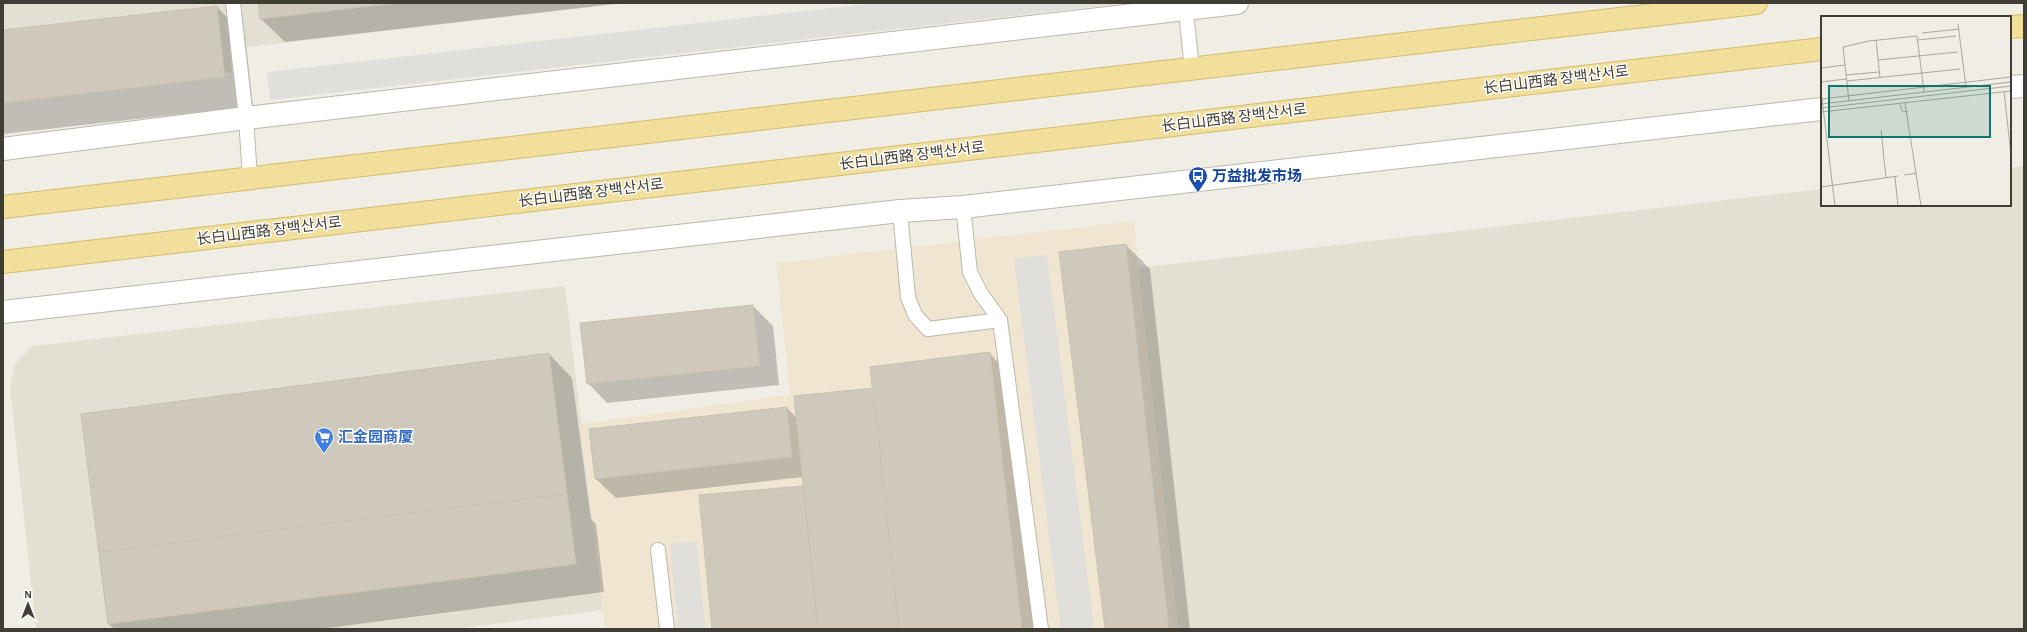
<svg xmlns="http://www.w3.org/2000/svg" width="2027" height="632" viewBox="0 0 2027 632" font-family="'Alegreya Sans','Noto Sans SC','Noto Sans KR',sans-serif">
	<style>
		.residential { fill: #e3dfd2 }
		.commercial { fill: #efe5d1 }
		.parking { fill: #e0dfdc }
		.shadow { fill: #0003 }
		.building { fill: #cfc9bb; stroke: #c9c1af }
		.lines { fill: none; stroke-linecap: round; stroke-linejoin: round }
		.service-casing { stroke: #bcb8ab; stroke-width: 16 }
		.tertiary-casing { stroke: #bcb8ab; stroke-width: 24 }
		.primary-casing { stroke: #d3bd6e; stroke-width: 24 }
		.service { stroke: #fff; stroke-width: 14 }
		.tertiary { stroke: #fff; stroke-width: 22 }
		.primary { stroke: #f1df9b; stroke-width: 22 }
		.labels { text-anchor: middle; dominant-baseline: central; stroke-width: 3; stroke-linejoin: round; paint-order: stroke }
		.street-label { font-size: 15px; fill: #403d34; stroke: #fff }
		.transit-label { font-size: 15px; font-weight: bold; fill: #164399; stroke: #fff; text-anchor: start }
		.shop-label { font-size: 15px; font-weight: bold; fill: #366cbe; stroke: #fff; text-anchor: start }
		.inset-road { fill: none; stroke: #a9a79e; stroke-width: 1 }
		.view { fill: #0f766e; fill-opacity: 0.15; stroke: #0f766e; stroke-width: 2 }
		.inset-edge { fill: none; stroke: #403d34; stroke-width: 2 }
	</style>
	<rect width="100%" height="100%" fill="#efede4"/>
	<g class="residential">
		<path d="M3,3H628L230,49L232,72L3,102Z"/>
		<path d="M2024,166V629H1178L1138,268L1822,189V205H2010V168Z"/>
		<path d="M565,286L603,610L456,629H36L10,387L15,364L33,346Z"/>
	</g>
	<path class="commercial" d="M1134,221L1138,268L1178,629H605L580,424L790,395L776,263Z"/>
	<g class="parking">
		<path d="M875,3H1127L270,100L267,72Z"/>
		<path d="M1047,255L1094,629H1061L1014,259Z"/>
		<path d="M697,541L705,629H678L670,544Z"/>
	</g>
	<g class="shadow">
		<path d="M259,3H622L285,42L261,19Z"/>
		<path d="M217,7L245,36L253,106L3,134V31Z"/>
		<path d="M1126,245L1150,269L1190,629H1106Z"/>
		<path d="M753,306L773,326L779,385L607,403L588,383Z"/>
		<path d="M989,353L1013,377L1043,629H713L700,496L804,487L803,477L616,498L596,479L787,408L797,418L874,389Z"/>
		<path d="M549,354L572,378L591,519L596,524L604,592L320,629H114L109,624Z"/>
	</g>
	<g class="building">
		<path d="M258,3H397L260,19Z"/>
		<path d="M217,6L225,77L3,103V30Z"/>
		<path d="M1126,244L1169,629H1105L1059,252Z"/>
		<path d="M753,305L760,366L587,384L580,323Z"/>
		<path d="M990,352L1022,629H899L870,367Z"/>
		<path d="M549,353L576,564L108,624L81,414Z"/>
		<path d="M873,388L899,629H818L794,396Z"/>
		<path d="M787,407L792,457L595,479L589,429Z"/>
		<path d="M803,486L818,629H712L699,495Z"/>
		<path d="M567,494L576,564L108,624L99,552Z"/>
	</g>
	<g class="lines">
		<g class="service-casing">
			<g id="service">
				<path d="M233,3L246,118L250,178"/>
				<path d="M1185,3L1192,69"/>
				<path d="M963,207L970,272L981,294L1000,320L1041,629"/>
				<path d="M900,211L908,297L915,315L928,329L1000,320"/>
				<path d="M658,550L667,629"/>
			</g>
		</g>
		<g class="tertiary-casing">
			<g id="tertiary">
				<path d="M2010,87L2024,86"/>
				<path d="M3,149L246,118L1237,3"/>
				<path d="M3,312L900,211L963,207L1822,109"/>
			</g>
		</g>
		<g class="primary-casing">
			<g id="primary">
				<path d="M2010,27L2024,26"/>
				<path d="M3,207L1756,3"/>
				<path d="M3,262L1822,49"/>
			</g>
		</g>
		<use href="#service" class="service"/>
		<use href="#tertiary" class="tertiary"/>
		<use href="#primary" class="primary"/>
	</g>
	<defs>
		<g id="bus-pin" transform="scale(1)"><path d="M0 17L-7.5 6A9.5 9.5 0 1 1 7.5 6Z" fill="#1a4fb4" stroke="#fff"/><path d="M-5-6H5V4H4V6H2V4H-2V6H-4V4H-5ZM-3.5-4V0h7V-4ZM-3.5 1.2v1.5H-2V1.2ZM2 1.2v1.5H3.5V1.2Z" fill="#fff"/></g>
		<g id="supermarket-pin" transform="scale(1)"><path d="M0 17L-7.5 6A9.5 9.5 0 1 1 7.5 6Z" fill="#3f7fe0" stroke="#fff"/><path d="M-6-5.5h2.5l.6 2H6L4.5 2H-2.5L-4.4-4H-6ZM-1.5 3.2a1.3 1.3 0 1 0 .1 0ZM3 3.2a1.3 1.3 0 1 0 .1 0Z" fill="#fff"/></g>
	</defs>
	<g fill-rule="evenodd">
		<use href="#bus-pin" x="1198" y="176"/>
		<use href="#supermarket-pin" x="324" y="437"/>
	</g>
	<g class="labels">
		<g class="street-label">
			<text transform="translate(1556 80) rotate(-7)">长白山西路 장백산서로</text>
			<text transform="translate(1234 118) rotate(-7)">长白山西路 장백산서로</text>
			<text transform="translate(912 156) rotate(-7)">长白山西路 장백산서로</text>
			<text transform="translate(591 193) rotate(-7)">长白山西路 장백산서로</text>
			<text transform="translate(269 231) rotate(-7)">长白山西路 장백산서로</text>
		</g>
		<g class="transit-label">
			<text x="1212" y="176">万益批发市场</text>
		</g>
		<g class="shop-label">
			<text x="338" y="437">汇金园商厦</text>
		</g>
	</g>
	<g transform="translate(1821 16)">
		<rect width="190" height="190" fill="#efede4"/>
		<path class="inset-road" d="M137,8L145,71M101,17L138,13M55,24L59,62M97,24L135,20M57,44L137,36M0,52L24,49M25,59L58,56M26,65L139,53M0,66L25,63M183,75L190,139M0,83L190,61M1,83L14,190M28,85L22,31L48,25L96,20L103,76M79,87L81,95L87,96M84,87L100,190M0,88L190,66M0,92L190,70M0,96L190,75M60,114L65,162M83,159L96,157M74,161L77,190M0,171L77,160"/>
		<path class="view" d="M8,70H169V121H8Z"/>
		<rect width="190" height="190" class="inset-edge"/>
	</g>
	<rect width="2027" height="632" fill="none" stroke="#403d34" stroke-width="8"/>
	<g transform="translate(28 604)" stroke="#ffffff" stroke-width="3" paint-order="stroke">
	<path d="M0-3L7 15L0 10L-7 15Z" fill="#403d34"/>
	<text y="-6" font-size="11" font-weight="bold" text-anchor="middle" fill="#403d34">N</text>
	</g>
</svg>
